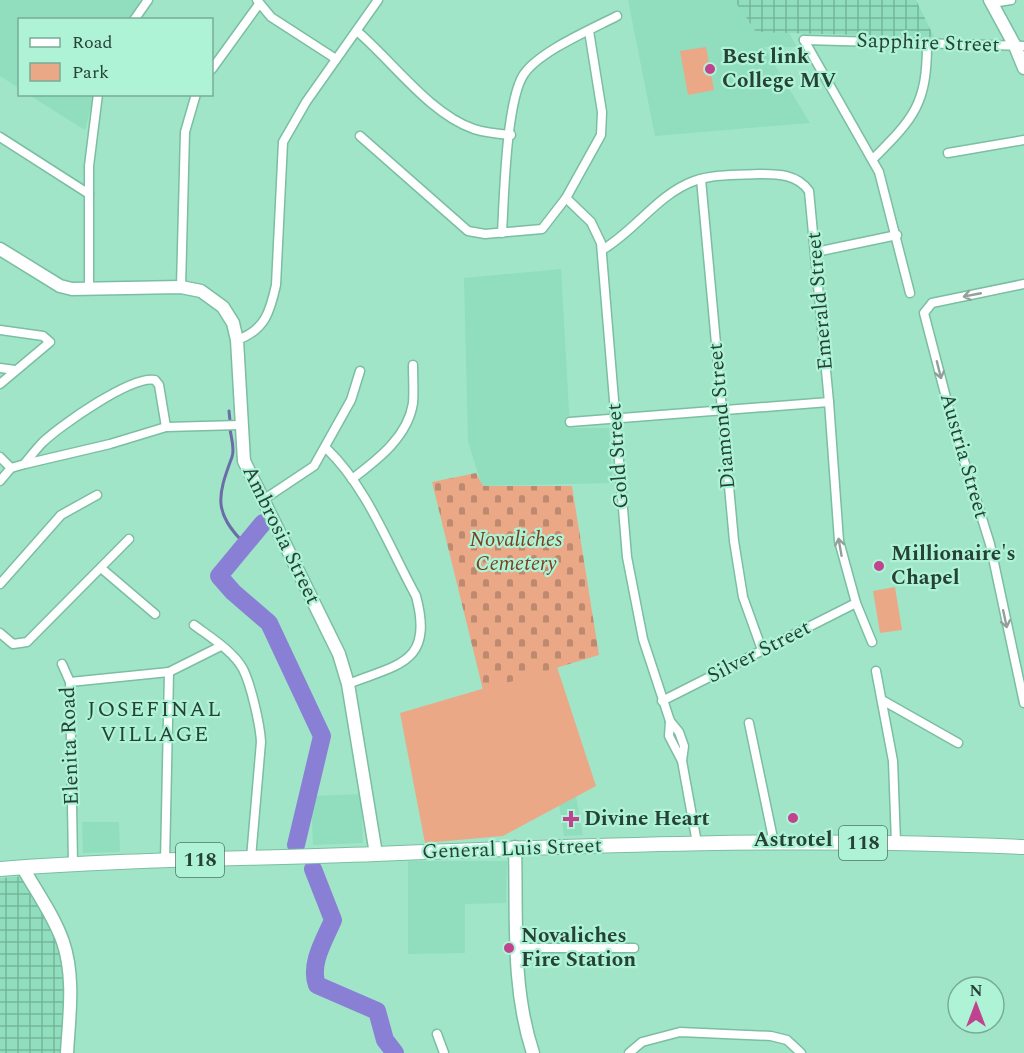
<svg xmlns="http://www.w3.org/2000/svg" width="1024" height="1053" viewBox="0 0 1024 1053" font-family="Spectral,serif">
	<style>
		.built { fill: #90debe }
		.industrial { fill: url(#industrial-grid) }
		.green { fill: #eba887 }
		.cemetery { fill: url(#cemetery-stones) }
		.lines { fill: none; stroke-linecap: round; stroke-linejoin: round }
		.stream { stroke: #6b6da6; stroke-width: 3 }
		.river { stroke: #8980d6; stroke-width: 18 }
		.street-casing { stroke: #7bbea3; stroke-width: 11 }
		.secondary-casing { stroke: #7bbea3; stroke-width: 15 }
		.primary-casing { stroke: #7bbea3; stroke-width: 16 }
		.street { stroke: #fff; stroke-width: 8 }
		.secondary { stroke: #fff; stroke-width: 12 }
		.primary { stroke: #fff; stroke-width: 14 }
		.oneway { stroke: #92a09b }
		.poi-dot { fill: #c1428e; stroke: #aef3d6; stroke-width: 2 }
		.labels { text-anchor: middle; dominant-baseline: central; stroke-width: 4.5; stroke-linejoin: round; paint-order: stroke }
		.shield { fill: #aef3d6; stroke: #4f7767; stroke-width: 1.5 }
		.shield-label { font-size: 20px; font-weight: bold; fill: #264237 }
		.street-label { font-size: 21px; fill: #264237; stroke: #aef3d6 }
		.poi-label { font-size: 21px; font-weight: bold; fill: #264237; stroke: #aef3d6; text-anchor: start }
		.park-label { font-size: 21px; font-style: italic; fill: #7b4020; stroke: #aef3d6 }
		.neighbourhood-label { font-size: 22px; letter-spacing: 1.5px; fill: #264237; stroke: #aef3d6 }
	</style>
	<defs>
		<pattern id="industrial-grid" width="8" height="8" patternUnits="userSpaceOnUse" patternTransform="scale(1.5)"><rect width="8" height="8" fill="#90debe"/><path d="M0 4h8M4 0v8" fill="none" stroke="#75b69b"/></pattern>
		<pattern id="cemetery-stones" width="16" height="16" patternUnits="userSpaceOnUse" patternTransform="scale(1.5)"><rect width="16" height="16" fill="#eba887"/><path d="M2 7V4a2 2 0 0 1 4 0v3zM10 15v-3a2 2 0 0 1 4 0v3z" fill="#be8a6f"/></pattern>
	</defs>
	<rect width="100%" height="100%" fill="#a1e5c9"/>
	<g class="built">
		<path d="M0,0H139L141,3L130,19L20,20L19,88L0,76Z"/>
		<path d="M628,0H734L756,31L789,33L797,47H764L810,123L655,136Z"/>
		<path d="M29,95H94L85,130Z"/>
		<path d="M561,269L570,428H609L613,483L482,486L468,442L464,278Z"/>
		<path d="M361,794L363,843L313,845L311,796Z"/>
		<path d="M576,795L583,835L564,836L559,804Z"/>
		<path d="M82,822H119L120,852L83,853Z"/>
		<path d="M408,861H507L506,903L465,904V953L408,954Z"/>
	</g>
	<g class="industrial">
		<path d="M734,0H916L934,37L756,32Z"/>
		<path d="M24,876L56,934L68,982L65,1053H0V878Z"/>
	</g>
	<g class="green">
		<path d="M706,47L714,90L688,95L680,51Z"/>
		<path d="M895,587L902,630L880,633L873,591Z"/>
		<path d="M557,667L596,786L503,836L425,843L400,713Z"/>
	</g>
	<path class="cemetery" d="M476,473L483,486H572L599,655L483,690L432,482Z"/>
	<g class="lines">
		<g class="stream">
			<path d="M229,411L230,421"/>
			<path d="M230,429C231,437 235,449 232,457C217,497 213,513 246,545"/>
		</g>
		<g class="river">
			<path d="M263,523L219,576L233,592L269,623L322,736L296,845"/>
			<path d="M313,869L333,920C325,939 309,964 317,985L377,1011L385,1040L395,1053"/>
		</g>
		<g class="street-casing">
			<g id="street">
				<path d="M257,0L271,17L336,59"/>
				<path d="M992,3L1011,0"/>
				<path d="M134,20L148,0"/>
				<path d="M358,32C393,62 430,114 474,129C486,133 499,134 511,135"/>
				<path d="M804,40L879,172L910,293"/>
				<path d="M804,40L1024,46"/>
				<path d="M212,69L259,4"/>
				<path d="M360,136L468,231L485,234L542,229L566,198L601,135L602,112L589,31"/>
				<path d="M0,137L89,194"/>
				<path d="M948,153L1024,140"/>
				<path d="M873,159C914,118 927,104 927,44"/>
				<path d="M701,179L734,541L743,597L762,650"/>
				<path d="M566,198L591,222L601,243L627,557L643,639L670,721L679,732L684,746L682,761L697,843"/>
				<path d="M502,233C504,199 506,100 524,74C540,51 592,29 617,16"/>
				<path d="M602,250C635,231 658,194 694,181C714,174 738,175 759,174C778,174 797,174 809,191L829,402L839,541L856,603L872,642"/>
				<path d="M816,252L897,235"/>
				<path d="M1024,284L932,303L924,313L955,432L990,544L1024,703"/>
				<path d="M181,287L185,132L196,94"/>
				<path d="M89,289V166L98,94"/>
				<path d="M0,330L43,336L50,342L0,384"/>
				<path d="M237,340C265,330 270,312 276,285L283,142L306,102L378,0"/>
				<path d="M0,368L15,370"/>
				<path d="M570,422L829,402"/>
				<path d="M326,448C367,487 389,547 416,596C434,663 399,664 348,684"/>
				<path d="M0,457L11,468"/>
				<path d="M25,463C31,456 37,448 43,442C61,425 132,375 155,380L159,385L166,427"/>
				<path d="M352,479C377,460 408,437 413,403C414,391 413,378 413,365"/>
				<path d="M0,481L11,468L25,464L110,444L166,427L240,425"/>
				<path d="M263,500L314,466L351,400L360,371"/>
				<path d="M101,568L155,614"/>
				<path d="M0,584L61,515L97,495"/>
				<path d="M194,625C210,637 233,651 243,669C251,685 260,724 261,742L251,858"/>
				<path d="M0,633L13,644L27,642L129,539"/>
				<path d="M62,664L70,682L73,864"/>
				<path d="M876,671L893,761L896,843"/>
				<path d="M70,682L169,672L221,646"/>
				<path d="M882,700L958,743"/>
				<path d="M662,701L856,603"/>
				<path d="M670,721L669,736L682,761"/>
				<path d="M749,723L774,843"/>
				<path d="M165,862L169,672"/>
				<path d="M518,948H634"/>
				<path d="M437,1034L444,1053"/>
				<path d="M629,1053L642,1042L680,1032L771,1036L787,1040L801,1053"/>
			</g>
		</g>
		<g class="secondary-casing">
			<g id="secondary">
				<path d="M990,0L1015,46L1024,68"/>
				<path d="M0,249L60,286L72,289L181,287L201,291L223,307L233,323L237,340L244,461L339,654L348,684L376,854"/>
				<path d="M515,847C517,916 511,987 533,1053"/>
				<path d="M23,868C36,891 54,916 63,942C75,977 69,1017 67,1053"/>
			</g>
		</g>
		<g class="primary-casing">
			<path id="primary" d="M0,869C125,859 250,859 376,854C592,845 808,837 1024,847"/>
		</g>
		<use href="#street" class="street"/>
		<use href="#secondary" class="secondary"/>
		<use href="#primary" class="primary"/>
	</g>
	<defs><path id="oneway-shaft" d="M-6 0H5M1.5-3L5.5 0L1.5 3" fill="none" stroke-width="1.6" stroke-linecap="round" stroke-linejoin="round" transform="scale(1.5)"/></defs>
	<g class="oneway">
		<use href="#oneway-shaft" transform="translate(972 295) rotate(169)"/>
		<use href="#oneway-shaft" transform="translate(939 370) rotate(76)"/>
		<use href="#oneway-shaft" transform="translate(840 547) rotate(-100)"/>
		<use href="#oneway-shaft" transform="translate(1005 619) rotate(78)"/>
	</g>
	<g class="poi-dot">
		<circle cx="710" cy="69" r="6"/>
		<circle cx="879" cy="566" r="6"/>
		<circle cx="793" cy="818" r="6"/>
		<path d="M568 810h6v6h6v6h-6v6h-6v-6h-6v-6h6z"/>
		<circle cx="509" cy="948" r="6"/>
	</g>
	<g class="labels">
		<g class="shield">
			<rect x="839" y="826" width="48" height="34" rx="4.5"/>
			<rect x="176" y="843" width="48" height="34" rx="4.5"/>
		</g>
		<g class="shield-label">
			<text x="863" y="843">118</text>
			<text x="200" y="860">118</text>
		</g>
		<g class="street-label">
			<text transform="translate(928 43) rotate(2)">Sapphire Street</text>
			<text transform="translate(820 301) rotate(-95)">Emerald Street</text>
			<text transform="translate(722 416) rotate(-95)">Diamond Street</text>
			<text transform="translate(618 456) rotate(-94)">Gold Street</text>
			<text transform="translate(964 456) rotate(74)">Austria Street</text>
			<text transform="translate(281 535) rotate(64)">Ambrosia Street</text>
			<text transform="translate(759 652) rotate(-27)">Silver Street</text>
			<text transform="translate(70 746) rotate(-92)">Elenita Road</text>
			<text transform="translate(512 849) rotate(-2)">General Luis Street</text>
		</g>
		<g class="poi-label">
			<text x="722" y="57">Best link<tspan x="722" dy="24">College MV</tspan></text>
			<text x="891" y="554">Millionaire's<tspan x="891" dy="24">Chapel</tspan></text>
			<text x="584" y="819">Divine Heart</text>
			<text x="793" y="840" text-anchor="middle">Astrotel</text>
			<text x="521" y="936">Novaliches<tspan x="521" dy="24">Fire Station</tspan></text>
		</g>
		<g class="park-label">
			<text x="516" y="540">Novaliches<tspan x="516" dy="24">Cemetery</tspan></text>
		</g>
		<g class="neighbourhood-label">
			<text x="155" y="709">JOSEFINAL<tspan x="155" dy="25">VILLAGE</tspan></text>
		</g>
	</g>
	<rect x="18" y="18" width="195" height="78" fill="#aef3d6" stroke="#78ac96" stroke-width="1.5"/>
	<rect x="30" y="38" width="30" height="9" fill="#ffffff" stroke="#78ac96" stroke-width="1.5"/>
	<text x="72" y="48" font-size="18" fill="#264237">Road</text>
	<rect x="30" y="63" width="30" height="18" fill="#eba887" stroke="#78ac96" stroke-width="1.5"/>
	<text x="72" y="78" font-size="18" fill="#264237">Park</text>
	<g transform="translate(976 1005)"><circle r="28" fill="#aef3d6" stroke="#78ac96" stroke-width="1.5"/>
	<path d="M0-4.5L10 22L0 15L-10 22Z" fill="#c1428e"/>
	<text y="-9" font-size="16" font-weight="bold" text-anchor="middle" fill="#264237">N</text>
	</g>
</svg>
